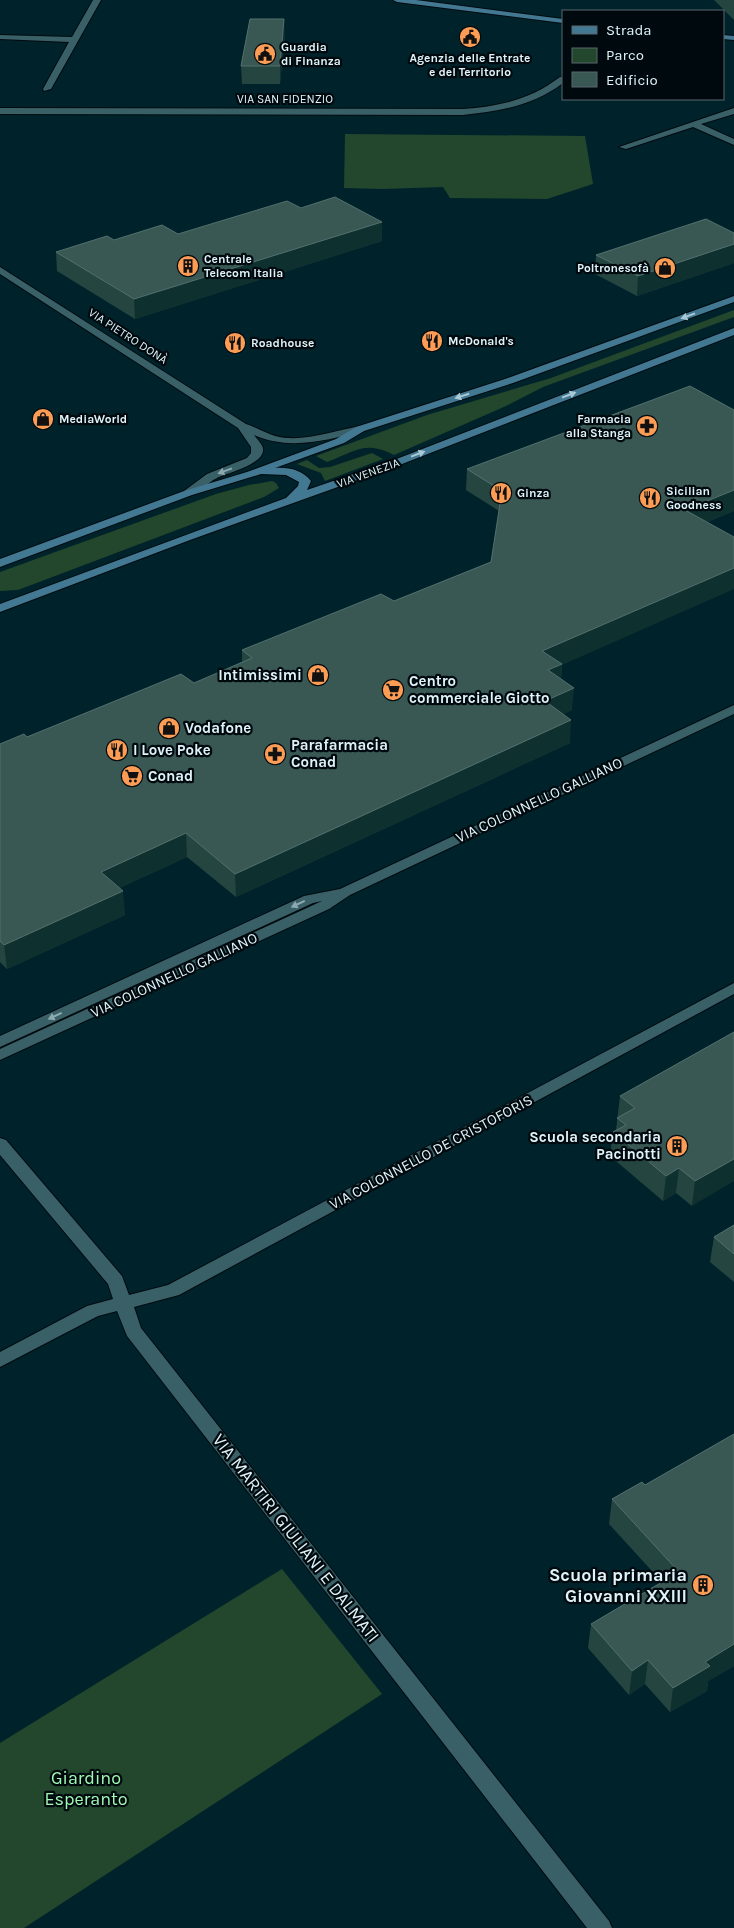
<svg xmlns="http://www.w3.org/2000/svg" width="734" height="1928" viewBox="0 0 734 1928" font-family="Karla,sans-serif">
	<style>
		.green { fill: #23472c }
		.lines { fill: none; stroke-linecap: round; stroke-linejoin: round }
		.street-casing { stroke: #000b0f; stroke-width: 2 }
		.secondary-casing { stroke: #000b0f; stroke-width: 2 }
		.street { fill: #395f67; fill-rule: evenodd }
		.secondary { fill: #427892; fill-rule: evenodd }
		.wall { fill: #254540 }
		.shaded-wall { fill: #0e302f }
		.building { fill: #395854; stroke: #53706d }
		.oneway { fill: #a8c8d4 }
		.oneway2 { fill: #8ca9b0 }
		.labels { text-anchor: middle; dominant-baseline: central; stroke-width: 4.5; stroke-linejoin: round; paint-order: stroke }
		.far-poi-label { font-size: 12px; font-weight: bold; fill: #dff3f8; stroke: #000a0e; text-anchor: start }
		.far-street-label { font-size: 12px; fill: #dff3f8; stroke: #000a0e }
		.poi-label { font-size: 15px; font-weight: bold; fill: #dff3f8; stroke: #000a0e; text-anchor: start }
		.street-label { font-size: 15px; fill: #dff3f8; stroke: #000a0e }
		.near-street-label { font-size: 18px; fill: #dff3f8; stroke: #000a0e }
		.near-poi-label { font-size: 18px; font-weight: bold; fill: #dff3f8; stroke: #000a0e; text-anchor: end }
		.near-park-label { font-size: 18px; fill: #a0fab3; stroke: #000a0e }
	</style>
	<rect width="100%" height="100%" fill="#00232b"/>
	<g class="green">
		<path d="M345,134L585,136L593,184L547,199L450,198L443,187L383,189L344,188Z"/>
		<path d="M734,310V317L543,387L506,406L394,455C366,440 355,451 327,462L316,456L427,415L551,378Z"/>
		<path d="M372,453L383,459L325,481L321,473L297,464L307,460L319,468L330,467Z"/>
		<path d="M272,481L276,483L279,488L264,497L18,590L0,591V572L216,494L249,485Z"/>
		<path d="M282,1569L382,1694L24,1928H0V1743Z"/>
	</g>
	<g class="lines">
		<g class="street-casing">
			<g id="street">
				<path d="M93,0H101L51,89L44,91L43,89L69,42L0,39V35L72,37Z"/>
				<path d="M560,77H563V83C533,106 499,111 463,115L0,114V108L463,109C500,106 530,100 560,77Z"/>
				<path d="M734,108V114L701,124L734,139V145L693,127L626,149L619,147Z"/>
				<path d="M0,267L246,424C256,427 265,433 275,436C302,443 333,431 360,426L366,429L364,431C327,440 290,451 254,435C257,439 262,444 263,448C266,464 227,473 217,478C206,483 196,498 184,495V491L207,474L247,458L251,453V447L238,428L0,274Z"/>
				<path d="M734,705V714L350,895L329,909L0,1060V1049L322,901L313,903L0,1047V1036L304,896L340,889Z"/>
				<path d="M734,983V994L179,1295L134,1307L141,1328L609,1921L612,1928H587L127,1336L117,1311L98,1316L0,1367V1352L87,1306L113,1299L108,1284L0,1155V1138L6,1140L122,1276L129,1295L168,1285Z"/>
			</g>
		</g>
		<g class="secondary-casing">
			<g id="secondary">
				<path d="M393,0H416L563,19V23L397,2Z"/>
				<path d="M723,35L734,36V40L723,39Z"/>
				<path d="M734,296V302L513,383L364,431L344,443L275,468C289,467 302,470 311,481L307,490L394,460L734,328V335L402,464L190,540L0,612V604L286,498L298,486L299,482L286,475L261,474L192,495L0,567V559L184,491L247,472L336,439L356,427L505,379Z"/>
			</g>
		</g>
		<use href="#street" class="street"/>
		<use href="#secondary" class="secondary"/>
	</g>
	<g class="wall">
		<path d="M714,0H734V20Z"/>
		<path d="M285,36L280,84H242L241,66Z"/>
		<path d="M301,208L382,222V241L135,319L57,271L56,252L114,240L178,234Z"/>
		<path d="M734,233V263L637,296L595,274L596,255Z"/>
		<path d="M734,410V511L707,522L562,665L561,679L572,710L563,714L570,743L236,897L187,857L119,888L125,915L7,969L0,962V744L27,737L194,683L242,662V650L394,601L491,562L499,511L466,490L467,469Z"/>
		<path d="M734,1032L692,1206L676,1193L663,1201L610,1156L613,1132L616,1130L620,1096Z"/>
		<path d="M734,1225V1282L710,1262L714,1237Z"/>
		<path d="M734,1434V1666L708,1681L707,1691L670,1712L645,1684L629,1695L588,1648L591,1624L662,1582L609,1524L612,1499L645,1485Z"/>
	</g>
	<g class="shaded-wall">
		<path d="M284,19L285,36L280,84V66Z"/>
		<path d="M382,222V241L135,319L134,299Z"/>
		<path d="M734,244V263L637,296L638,276Z"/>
		<path d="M734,490V511L683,532L685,510Z"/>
		<path d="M734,568V589L562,665L560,687L546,693L542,651Z"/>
		<path d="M574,688L572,710L543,723L545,701Z"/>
		<path d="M571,720L570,743L236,897L235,874Z"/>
		<path d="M186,833L187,857L103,896L101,872Z"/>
		<path d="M123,891L125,915L7,969L4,945Z"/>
		<path d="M734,1159V1181L692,1206L695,1181Z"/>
		<path d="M679,1168L676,1193L663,1201L666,1176Z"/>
		<path d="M734,1644V1666L708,1681L707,1691L670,1712L673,1688L705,1662Z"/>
		<path d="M648,1660L645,1684L629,1695L632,1671Z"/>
	</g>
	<g class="building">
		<path d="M250,19H284L280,66H241Z"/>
		<path d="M335,197L382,222L134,299L56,252L107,236L114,240L162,225L178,234L287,201L301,208Z"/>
		<path d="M706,219L734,233V244L638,276L596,255Z"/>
		<path d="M690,386L734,410V490L685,510L734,537V568L542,651L562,664L548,670L574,688L545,701L571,720L235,874L186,833L101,872L123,891L4,945L0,941V744L24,734L27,737L181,674L194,683L252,658L242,650L381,594L394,601L491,562L502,491L467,469Z"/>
		<path d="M734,1032V1159L695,1181L679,1168L666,1176L613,1132L626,1125L617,1118L635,1108L620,1096Z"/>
		<path d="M734,1225V1254L714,1237Z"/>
		<path d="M734,1434V1644L705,1662L710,1666L673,1688L648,1660L632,1671L591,1624L679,1572L612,1499L642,1482L645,1485Z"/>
	</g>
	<defs><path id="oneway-solid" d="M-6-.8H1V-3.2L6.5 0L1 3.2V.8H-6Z" transform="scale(1.25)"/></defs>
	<g class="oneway">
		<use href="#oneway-solid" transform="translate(688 316) rotate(160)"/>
		<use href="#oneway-solid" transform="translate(569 395) rotate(-21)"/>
		<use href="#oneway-solid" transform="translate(462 396) rotate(163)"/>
		<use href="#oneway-solid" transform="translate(418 454) rotate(-21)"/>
	</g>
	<g class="oneway2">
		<use href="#oneway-solid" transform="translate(225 471) rotate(160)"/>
		<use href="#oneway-solid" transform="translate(298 904) rotate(155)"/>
		<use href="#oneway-solid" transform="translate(55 1016) rotate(155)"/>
	</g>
	<defs>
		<g id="civic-disc" transform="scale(1.125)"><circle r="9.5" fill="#fd9d55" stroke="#000a0e"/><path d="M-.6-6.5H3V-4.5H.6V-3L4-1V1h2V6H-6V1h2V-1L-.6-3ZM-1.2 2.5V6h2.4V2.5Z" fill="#111"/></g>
		<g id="building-disc" transform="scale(1.125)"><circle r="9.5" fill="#fd9d55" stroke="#000a0e"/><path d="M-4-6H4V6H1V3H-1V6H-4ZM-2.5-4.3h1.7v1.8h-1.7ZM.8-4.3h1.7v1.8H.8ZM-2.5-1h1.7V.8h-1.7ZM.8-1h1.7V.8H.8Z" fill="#111"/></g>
		<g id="shop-disc" transform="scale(1.125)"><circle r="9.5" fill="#fd9d55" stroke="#000a0e"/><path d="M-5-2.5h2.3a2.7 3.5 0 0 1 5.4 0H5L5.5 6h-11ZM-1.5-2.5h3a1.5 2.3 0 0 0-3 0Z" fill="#111"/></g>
		<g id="restaurant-disc" transform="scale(1.125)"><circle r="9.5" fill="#fd9d55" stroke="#000a0e"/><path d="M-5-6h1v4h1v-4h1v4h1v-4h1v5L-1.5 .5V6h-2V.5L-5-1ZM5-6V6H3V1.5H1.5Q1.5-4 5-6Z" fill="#111"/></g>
		<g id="pharmacy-disc" transform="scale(1.125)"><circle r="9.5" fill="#fd9d55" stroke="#000a0e"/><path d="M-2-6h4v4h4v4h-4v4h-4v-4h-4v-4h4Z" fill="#111"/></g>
		<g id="supermarket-disc" transform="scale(1.125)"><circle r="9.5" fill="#fd9d55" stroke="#000a0e"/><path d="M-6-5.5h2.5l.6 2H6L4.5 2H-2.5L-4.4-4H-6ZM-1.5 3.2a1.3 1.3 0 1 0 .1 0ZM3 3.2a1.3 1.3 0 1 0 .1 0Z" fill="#111"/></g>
	</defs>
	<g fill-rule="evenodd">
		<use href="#civic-disc" x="470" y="37"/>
		<use href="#civic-disc" x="265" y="54"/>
		<use href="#building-disc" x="188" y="266"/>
		<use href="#shop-disc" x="665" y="268"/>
		<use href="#restaurant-disc" x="432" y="341"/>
		<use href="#restaurant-disc" x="235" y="343"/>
		<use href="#shop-disc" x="43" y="419"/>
		<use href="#pharmacy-disc" x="647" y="426"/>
		<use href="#restaurant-disc" x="501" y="493"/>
		<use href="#restaurant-disc" x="650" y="498"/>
		<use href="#shop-disc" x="318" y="675"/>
		<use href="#supermarket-disc" x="393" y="690"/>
		<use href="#shop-disc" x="169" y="728"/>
		<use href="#restaurant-disc" x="117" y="750"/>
		<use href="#pharmacy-disc" x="275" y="754"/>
		<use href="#supermarket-disc" x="132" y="776"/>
		<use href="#building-disc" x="677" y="1146"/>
		<use href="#building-disc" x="703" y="1585"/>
	</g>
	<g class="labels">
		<g class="far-poi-label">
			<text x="281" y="47">Guardia<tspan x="281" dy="14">di Finanza</tspan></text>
			<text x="470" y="58" text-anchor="middle">Agenzia delle Entrate<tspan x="470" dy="14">e del Territorio</tspan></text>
			<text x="204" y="259">Centrale<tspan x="204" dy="14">Telecom Italia</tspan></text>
			<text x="649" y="268" text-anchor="end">Poltronesofà</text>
			<text x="448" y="341">McDonald's</text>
			<text x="251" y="343">Roadhouse</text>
			<text x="59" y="419">MediaWorld</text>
			<text x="631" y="419" text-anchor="end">Farmacia<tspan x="631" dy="14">alla Stanga</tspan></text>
			<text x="666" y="491">Sicilian<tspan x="666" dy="14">Goodness</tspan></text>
			<text x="517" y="493">Ginza</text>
		</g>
		<g class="far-street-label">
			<text x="285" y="99">VIA SAN FIDENZIO</text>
			<text transform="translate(128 336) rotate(33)">VIA PIETRO DONÀ</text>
			<text transform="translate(368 473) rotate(-20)">VIA VENEZIA</text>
		</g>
		<g class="poi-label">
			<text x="302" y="675" text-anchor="end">Intimissimi</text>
			<text x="409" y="681">Centro<tspan x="409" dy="17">commerciale Giotto</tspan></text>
			<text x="185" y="728">Vodafone</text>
			<text x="291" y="745">Parafarmacia<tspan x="291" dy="17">Conad</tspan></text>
			<text x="133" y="750">I Love Poke</text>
			<text x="148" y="776">Conad</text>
			<text x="661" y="1137" text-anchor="end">Scuola secondaria<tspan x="661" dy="17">Pacinotti</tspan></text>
		</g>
		<g class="street-label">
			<text transform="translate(539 800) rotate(-25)">VIA COLONNELLO GALLIANO</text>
			<text transform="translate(174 975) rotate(-25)">VIA COLONNELLO GALLIANO</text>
			<text transform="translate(431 1152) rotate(-28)">VIA COLONNELLO DE CRISTOFORIS</text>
		</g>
		<g class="near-street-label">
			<text transform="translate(296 1538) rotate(52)">VIA MARTIRI GIULIANI E DALMATI</text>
		</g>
		<g class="near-poi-label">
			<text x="687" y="1575">Scuola primaria<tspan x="687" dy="21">Giovanni XXIII</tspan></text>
		</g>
		<g class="near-park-label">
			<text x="86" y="1778">Giardino<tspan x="86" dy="21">Esperanto</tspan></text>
		</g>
	</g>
	<rect x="562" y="10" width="162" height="90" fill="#000a0e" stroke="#59676c"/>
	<rect x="572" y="26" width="25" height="8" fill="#427892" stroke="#59676c"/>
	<text x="606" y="35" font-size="15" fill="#dff3f8">Strada</text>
	<rect x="572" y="48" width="25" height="15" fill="#23472c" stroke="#59676c"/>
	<text x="606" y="60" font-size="15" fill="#dff3f8">Parco</text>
	<rect x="572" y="72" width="25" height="15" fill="#395854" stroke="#59676c"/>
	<text x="606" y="85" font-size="15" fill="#dff3f8">Edificio</text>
</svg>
